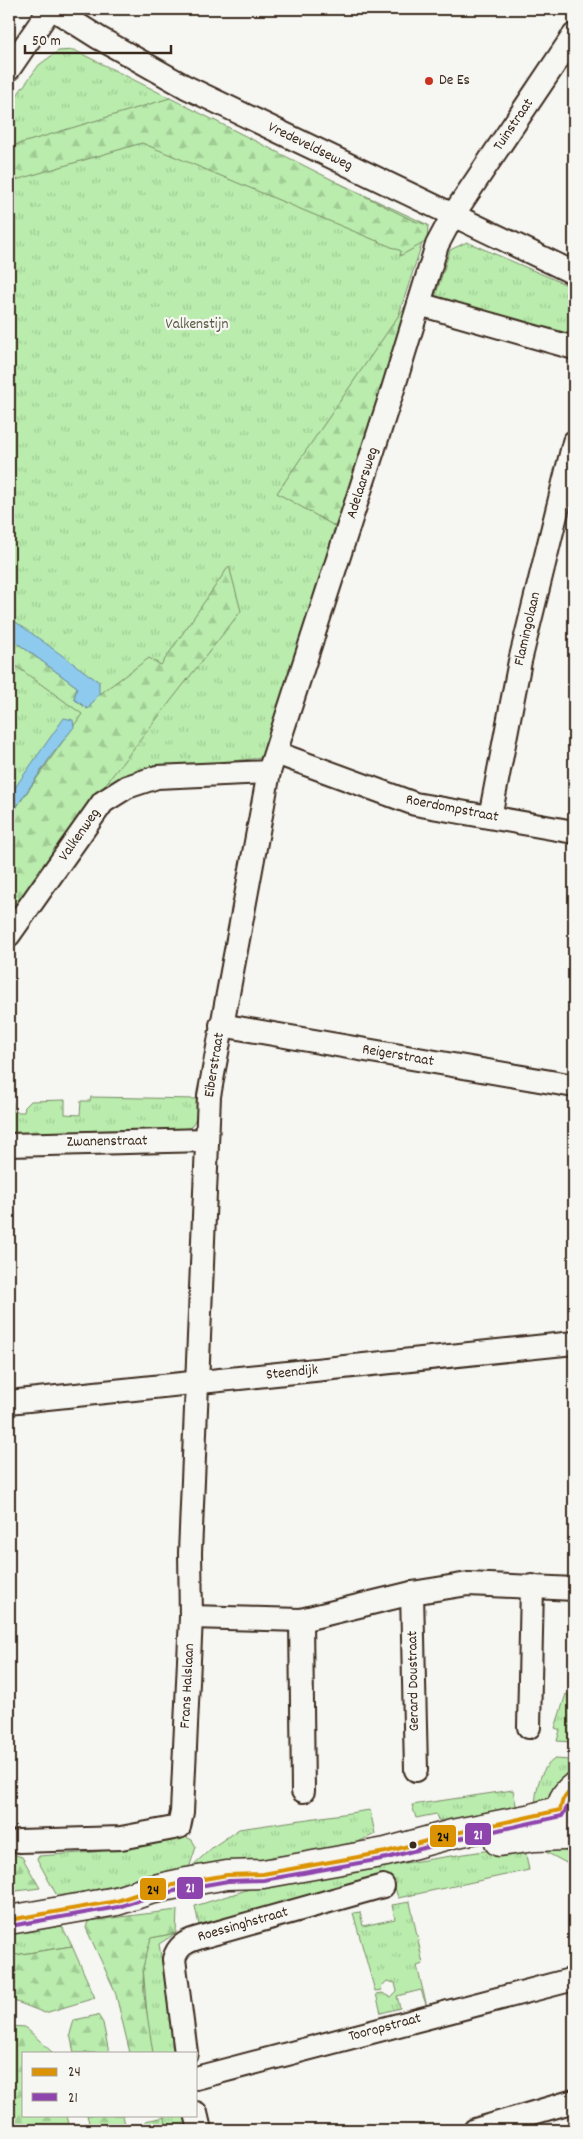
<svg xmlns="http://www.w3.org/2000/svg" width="583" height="2139" viewBox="0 0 583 2139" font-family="Dekko,sans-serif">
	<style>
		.grass { fill: url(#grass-tufts); stroke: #7a8b66 }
		.forest { fill: url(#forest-firs); stroke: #7a8b66 }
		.water { fill: #8dcaed; stroke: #6c8a9a }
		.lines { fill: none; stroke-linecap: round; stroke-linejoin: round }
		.minor-casing { stroke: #3b2a1e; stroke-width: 26 }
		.secondary-casing { stroke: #3b2a1e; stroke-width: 31 }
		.minor { stroke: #f6f6f2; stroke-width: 22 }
		.secondary { stroke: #f6f6f2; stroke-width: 28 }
		.bus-1-casing { stroke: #f6f6f2; stroke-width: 8 }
		.bus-2-casing { stroke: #f6f6f2; stroke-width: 8 }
		.bus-1 { stroke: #db9304; stroke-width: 4 }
		.bus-2 { stroke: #8e44ad; stroke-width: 4 }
		.poi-dot { fill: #c8321e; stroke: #f6f6f2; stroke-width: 2 }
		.bus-dot { fill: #3b2a1e; stroke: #f6f6f2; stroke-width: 2 }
		.labels { text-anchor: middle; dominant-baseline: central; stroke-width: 4.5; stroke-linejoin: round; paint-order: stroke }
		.poi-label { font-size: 15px; fill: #3b2a1e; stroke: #f6f6f2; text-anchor: start }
		.street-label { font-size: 15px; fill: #3b2a1e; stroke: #f6f6f2 }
		.park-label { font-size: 15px; fill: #5a5a42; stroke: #f6f6f2 }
		.line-badge { stroke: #f6f6f2; stroke-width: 2 }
		.badge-label { font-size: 14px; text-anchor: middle; font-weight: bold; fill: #fff }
		.pale-badge-label { font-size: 14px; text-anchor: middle; font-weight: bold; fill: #111 }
	</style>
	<defs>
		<pattern id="grass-tufts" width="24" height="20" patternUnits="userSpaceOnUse" patternTransform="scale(1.25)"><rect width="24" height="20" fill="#b9ecad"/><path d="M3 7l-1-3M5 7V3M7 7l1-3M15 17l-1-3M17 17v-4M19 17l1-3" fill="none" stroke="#a0cb94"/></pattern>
		<pattern id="forest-firs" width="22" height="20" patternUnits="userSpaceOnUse" patternTransform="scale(1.25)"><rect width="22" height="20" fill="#b9ecad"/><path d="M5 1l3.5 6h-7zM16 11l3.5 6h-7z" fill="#a0cb94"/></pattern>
	</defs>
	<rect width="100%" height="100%" fill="#f6f6f2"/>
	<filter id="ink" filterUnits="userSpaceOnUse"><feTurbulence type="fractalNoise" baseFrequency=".02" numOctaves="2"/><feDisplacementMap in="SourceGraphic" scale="10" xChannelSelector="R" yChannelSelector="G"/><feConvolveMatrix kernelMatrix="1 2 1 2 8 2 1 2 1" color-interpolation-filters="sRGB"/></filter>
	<g filter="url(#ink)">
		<g class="grass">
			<path d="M74,50L170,98L164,101L428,225L331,524L338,528L262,758L164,768L98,794L111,778L9,853V106L39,65L58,51Z"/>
			<path d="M467,242L574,288V338L435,297L450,250Z"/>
			<path d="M91,1097L197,1099C197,1114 198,1124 183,1132L9,1138V1098L12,1102L13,1112H24L25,1107L31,1101L65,1100V1114L80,1115L81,1101H90Z"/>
			<path d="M566,1694L572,1697V1742L557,1741L560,1730L555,1728Z"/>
			<path d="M555,1759L570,1760C571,1783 555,1801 535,1811C535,1793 539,1768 555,1759Z"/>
			<path d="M513,1790L518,1814L473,1822L438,1820L436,1814L416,1818L412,1805Z"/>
			<path d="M370,1810L375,1834L343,1849L190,1876L191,1867L213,1847L239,1829Z"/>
			<path d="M186,1837L192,1840L196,1847L188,1871L63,1896L56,1894L37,1859L39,1856L94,1852Z"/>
			<path d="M524,1845L529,1870L398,1898L392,1877L205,1928L199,1925L195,1906L266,1884Z"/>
			<path d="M557,1846L574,1857V1867L542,1850Z"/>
			<path d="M410,1902L423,1964L417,1966L427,2007L421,1990L397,1996L400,2008L381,2013L376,1994L382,1993L391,1997L397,1991L395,1983L387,1981L381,1987L382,1990L375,1991L353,1913L360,1912L363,1926L395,1919L392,1905Z"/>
			<path d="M62,1926L72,1946L9,1956V1934Z"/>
			<path d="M176,1933L159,1944L177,2053H141L147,2015L143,1967L150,1938Z"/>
			<path d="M164,2115H187L190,2130H167Z"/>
		</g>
		<g class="forest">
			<path d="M170,98L414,221L428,225L427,241L400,256L401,251L142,143L9,182V147Z"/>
			<path d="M410,299L338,528L277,493Z"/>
			<path d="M229,566L241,611L98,794L9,925V818L82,714L9,661V637L77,687L74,699L88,709L97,696L149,658L161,665Z"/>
			<path d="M9,1853L22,1857L40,1888L9,1892Z"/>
			<path d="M177,1910L176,1933L151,1938L143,1967L144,1994L153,2053H130L115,1991L86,1928L88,1921Z"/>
			<path d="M72,1946L95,1998L45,2013L9,1999V1956Z"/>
			<path d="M98,2015L103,2023L109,2053H74L70,2034L74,2020Z"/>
			<path d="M9,2026L25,2027L53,2053H24V2115H67L70,2130H9Z"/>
			<path d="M87,2115H123L126,2130H91Z"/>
			<path d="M165,2117L167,2130H147L145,2121Z"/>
		</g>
		<g class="water">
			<path d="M9,617L99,682V694L88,709L74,699L77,687L9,637Z"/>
			<path d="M64,718L73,720L74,727L51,756L9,818V796Z"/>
		</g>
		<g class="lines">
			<g class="minor-casing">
				<g id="minor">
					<path d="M53,9L99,38L186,87L574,273"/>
					<path d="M9,69L50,9"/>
					<path d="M419,304L574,348"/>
					<path d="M276,753L415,804L574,832"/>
					<path d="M490,817L520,661L574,442"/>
					<path d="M9,935L103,802L127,787L157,777L269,772"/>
					<path d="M221,1025L574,1086"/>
					<path d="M9,1145L206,1140"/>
					<path d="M9,1402L574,1343"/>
					<path d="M412,1593L416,1770"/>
					<path d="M191,1617L301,1620L412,1593L468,1584L574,1589"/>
					<path d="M301,1620L303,1791"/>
					<path d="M529,1727L532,1586"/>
					<path d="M19,1841L121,1838L179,1827L182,1812L191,1617L190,1553L209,1096L269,772L393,389L437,245L453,215L574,35"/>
					<path d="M186,2053L174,1959C178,1946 185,1942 198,1938L383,1886"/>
					<path d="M196,2078L574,1979"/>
					<path d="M196,2113L200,2130"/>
					<path d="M475,2130L574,2101"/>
				</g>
			</g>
			<g class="secondary-casing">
				<g id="secondary">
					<path d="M561,1828C556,1813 562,1796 574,1787"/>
					<path d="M499,1842L535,1837L564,1836"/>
					<path d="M9,1920L117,1901L150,1890L187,1882L227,1875L263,1874L386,1852L452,1834L532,1818L560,1810"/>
				</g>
			</g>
			<use href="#minor" class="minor"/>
			<use href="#secondary" class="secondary"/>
			<g class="bus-1-casing">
				<path id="bus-1" d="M9,1920L117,1901L150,1890L187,1882L227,1875L263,1874L386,1852L452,1834L560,1810L563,1799L574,1787"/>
			</g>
			<g class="bus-2-casing">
				<path id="bus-2" d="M10,1926L118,1907L152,1896L188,1888L228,1881L264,1880L387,1858L453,1840L562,1816L574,1796"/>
			</g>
			<use href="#bus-1" class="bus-1"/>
			<use href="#bus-2" class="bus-2"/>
		</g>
	</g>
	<circle class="poi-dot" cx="429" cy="81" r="5"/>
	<circle class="bus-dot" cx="413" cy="1845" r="4.5"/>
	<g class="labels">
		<g class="poi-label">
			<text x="439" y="81">De Es</text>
		</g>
		<g class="street-label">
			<text transform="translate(514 125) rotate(-56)">Tuinstraat</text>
			<text transform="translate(310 147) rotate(26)">Vredeveldseweg</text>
			<text transform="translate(363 483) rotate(-72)">Adelaarsweg</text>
			<text transform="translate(528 629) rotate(-77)">Flamingolaan</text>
			<text transform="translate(452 809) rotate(11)">Roerdompstraat</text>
			<text transform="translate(80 835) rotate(-55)">Valkenweg</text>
			<text transform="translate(398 1056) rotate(10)">Reigerstraat</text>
			<text transform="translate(215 1065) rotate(-81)">Eiberstraat</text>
			<text transform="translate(107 1142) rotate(-1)">Zwanenstraat</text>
			<text transform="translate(292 1373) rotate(-6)">Steendijk</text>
			<text transform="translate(414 1681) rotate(-91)">Gerard Doustraat</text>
			<text transform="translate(188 1686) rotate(-87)">Frans Halslaan</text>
			<text transform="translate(243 1925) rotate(-16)">Roessinghstraat</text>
			<text transform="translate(385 2028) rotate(-15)">Tooropstraat</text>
		</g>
		<g class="park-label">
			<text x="197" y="325">Valkenstijn</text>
		</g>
	</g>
	<g class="line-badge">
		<rect x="464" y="1822" width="28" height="24" rx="5" fill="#8e44ad"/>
		<rect x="429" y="1824" width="28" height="24" rx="5" fill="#db9304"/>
		<rect x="176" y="1876" width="28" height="24" rx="5" fill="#8e44ad"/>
		<rect x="139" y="1877" width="28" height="24" rx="5" fill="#db9304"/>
	</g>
	<g class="badge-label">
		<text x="478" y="1839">21</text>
		<text x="190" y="1892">21</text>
	</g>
	<g class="pale-badge-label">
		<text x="443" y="1841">24</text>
		<text x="153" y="1894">24</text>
	</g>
	<rect width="583" height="2139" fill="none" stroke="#f6f6f2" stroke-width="30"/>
	<rect x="15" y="15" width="553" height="2109" fill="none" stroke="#3b2a1e" stroke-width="2" filter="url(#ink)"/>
	<rect x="22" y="2052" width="175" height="65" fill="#f6f6f2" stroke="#aba49d"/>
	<rect x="32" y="2068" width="25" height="8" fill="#db9304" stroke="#aba49d"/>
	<text x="68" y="2076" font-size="15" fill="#3b2a1e">24</text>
	<rect x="32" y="2093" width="25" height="8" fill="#8e44ad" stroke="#aba49d"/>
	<text x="68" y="2102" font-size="15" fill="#3b2a1e">21</text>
	<path d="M25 45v8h146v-8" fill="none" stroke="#3b2a1e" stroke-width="2.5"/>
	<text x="32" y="45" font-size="15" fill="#3b2a1e" stroke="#f6f6f2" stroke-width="4" paint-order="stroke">50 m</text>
</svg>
